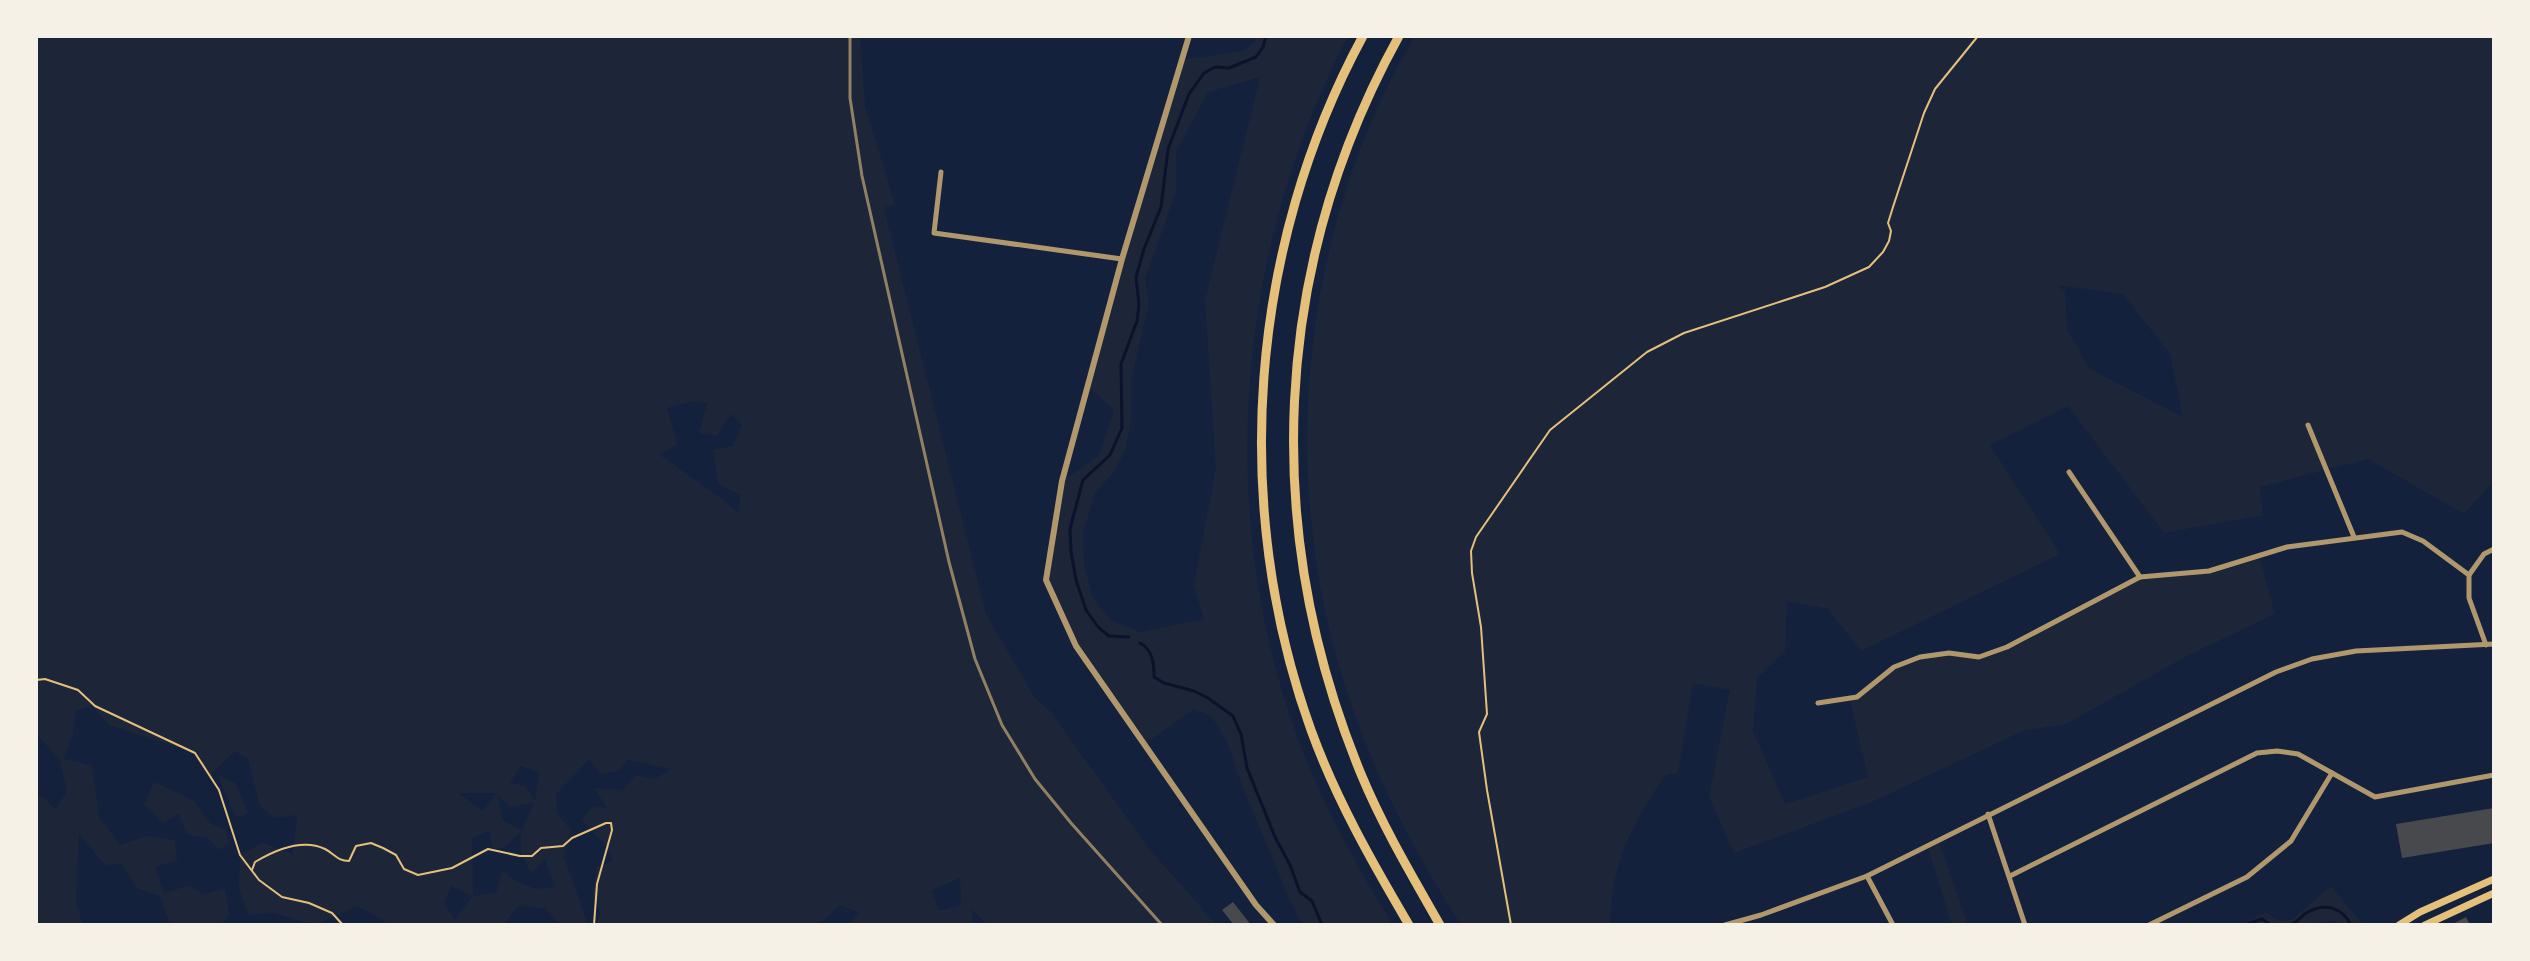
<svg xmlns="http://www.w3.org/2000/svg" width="2530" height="961" viewBox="0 0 2530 961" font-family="'Exo 2',sans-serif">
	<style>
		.green { fill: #1d2539; fill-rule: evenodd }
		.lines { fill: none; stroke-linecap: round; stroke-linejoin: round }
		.stream { stroke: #0b132b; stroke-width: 3 }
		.building { fill: #48494c }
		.path { stroke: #e5c07b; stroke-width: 2 }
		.minor { stroke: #b1986c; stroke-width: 5 }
		.tertiary { stroke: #b1986c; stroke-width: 6 }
		.secondary { stroke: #e5c07b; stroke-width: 7 }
		.motorway { stroke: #e5c07b; stroke-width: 9 }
		.rail { stroke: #918062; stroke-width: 3 }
	</style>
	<rect width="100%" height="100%" fill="#14213d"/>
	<g class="green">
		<path d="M36,36H860L865,106L895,204L884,208L986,614L1035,698L1050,711L1151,851L1217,925H987L972,909V925H848L859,912L839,905L824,921L809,925H596L601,911L592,898L597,867L613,861C607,840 594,837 582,819L593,806L608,809L594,788L622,790L636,775L654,779L672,769L628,760L619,771L601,774L589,760L556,794L557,813L571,830L564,857L588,925H560L545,908L518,906L503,925H386L384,920L357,906L315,925L274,913L248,915L239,889L240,855L263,843L293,854L297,815L275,818L260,806L248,759L235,751L210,775L195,753L109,725L92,706L76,711L73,734L64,759L92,765L99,817L120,845L147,836L175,840L177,860L155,867L164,893L190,885L203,894L225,889L229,914L222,925H170L160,896L137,888L122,864L105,865L79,834L76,902L83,925H36V797H44L55,809L67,792L60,761L36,733ZM690,402L707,403L699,433L717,436L731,414L742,425L733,446L713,450L718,484L741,495L738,513L725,501L660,455L677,444L667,408ZM521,766L539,773L535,801L525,786L510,783ZM458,793H496V794L483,811ZM497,795L510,807L534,803L522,830L503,821ZM489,831L493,849L505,847L521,831V853L531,873L545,859L555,887C534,892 520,885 503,871L496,892L473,896L472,838ZM960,878L961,905L939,911L932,890ZM451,886L472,896L455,920L444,903Z"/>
		<path d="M1256,36H1348C1235,252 1214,518 1301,747C1325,810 1358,868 1393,925H1303L1291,903L1241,783L1227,741L1211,716L1194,709L1145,744L1076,646L1046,580L1062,481L1099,456L1114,410L1088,386L1181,60L1244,51L1255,42ZM1260,77L1205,300L1216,468L1194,585L1204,619L1140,632L1111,620L1093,598L1084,564L1083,533L1095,493L1114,472L1126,448L1131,418V380L1149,303L1145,279L1176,192V152L1208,92Z"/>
		<path d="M1415,36H2494V481L2464,514L2368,459L2260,487L2263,515L2164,533L2068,406L1990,445L2060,554L1861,651L1828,609L1787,601L1785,651L1757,678L1753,731L1785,804L1868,777L1850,700L1894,667L1920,657L1949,653L1979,657L2007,647L2140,577L2209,571L2259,556L2275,614L2189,655L2066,724L2023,731L1874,801L1734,853L1709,797L1730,690L1693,683L1678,773L1665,775C1631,828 1612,860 1610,925H1461C1415,853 1376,779 1349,698C1276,483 1299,231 1415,36ZM2057,285L2123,294L2170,354L2183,417L2090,369L2067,329L2065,291Z"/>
		<path d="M218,775L236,784L248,812L244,816L235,817Z"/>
		<path d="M154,782L193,800L210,823L226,830L229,843L219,850L208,838L187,835L179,814L163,823L144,805Z"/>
		<path d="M1938,839L1968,925H1952L1927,845Z"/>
		<path d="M2331,886L2363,925H2339L2334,920L2308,925H2240L2266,912L2279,921L2292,920Z"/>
	</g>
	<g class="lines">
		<g class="stream">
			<path d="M1129,637L1109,636L1098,627L1086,610L1076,580L1071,551L1070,529L1083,480L1110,455L1122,428L1121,364L1137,321L1139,305L1136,277L1144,249L1161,207L1168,149L1189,94L1204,73L1215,67L1229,68L1256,57L1263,47L1266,36"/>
			<path d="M1140,643C1153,650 1154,664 1154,677L1164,683L1194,691L1208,698L1233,716L1241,734L1247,768L1275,837L1290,865L1300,892L1312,901L1322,925"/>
			<path d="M2244,925L2262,919L2271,925"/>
			<path d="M2291,925C2298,922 2300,917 2306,913C2324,902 2342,907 2351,925"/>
		</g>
	</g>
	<g class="building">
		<path d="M2494,808V843L2402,858L2396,824Z"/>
		<path d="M1233,902L1251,925H1234L1222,910Z"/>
		<path d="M2466,917L2470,925H2451Z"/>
	</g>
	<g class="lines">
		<g class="path">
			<path d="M36,680L45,679L78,690L95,706L195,753L219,790L240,855L259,880L282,897L309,903L332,913L343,925"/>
			<path d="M252,870L255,862C275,850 302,838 325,849C335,854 337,861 349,861L356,846L371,843L383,848L396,855L404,869L418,875L452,868L488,849L520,856H532L541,848L563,846L572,838L606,823H611L612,830L597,884L594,925"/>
			<path d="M1511,925L1487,790L1479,732L1487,714L1481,627L1472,573L1471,551L1476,537L1550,430L1647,352L1684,333L1825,287L1869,267L1883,252L1889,241L1891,231L1888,223L1893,207L1924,113L1935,89L1978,36"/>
		</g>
		<g class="minor">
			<path d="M941,172L934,233L1122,259"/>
			<path d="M2308,425L2354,537"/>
			<path d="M2069,472L2140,577"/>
			<path d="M2469,575L2484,554L2494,549"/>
			<path d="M1818,703L1857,697L1894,667L1920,657L1949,653L1979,657L2007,647L2140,577L2209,571L2287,547L2402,532L2423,541L2469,575V598L2486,645"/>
			<path d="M1988,814L2025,925"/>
			<path d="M1867,876L1893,925"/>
			<path d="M2010,876L2257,753L2277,751L2298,754L2375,797L2494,775"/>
			<path d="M1725,925L1761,915L1867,876L2276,672L2312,659L2356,651L2494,644"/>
			<path d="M2149,925L2247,877L2291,841L2332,773"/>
		</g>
		<path class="tertiary" d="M1189,36L1122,259L1062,481L1046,580L1076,646L1256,905L1274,925"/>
		<g class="secondary">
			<path d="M2399,925L2420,912L2494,879"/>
			<path d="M2425,925L2494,893"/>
		</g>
		<g class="motorway">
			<path d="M1363,36C1249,247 1230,505 1311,730C1336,799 1372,862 1409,925"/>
			<path d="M1399,36C1271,268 1261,531 1361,774C1383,827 1412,876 1440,925"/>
		</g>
		<path class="rail" d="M850,36V98L862,176L949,562L975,659L1002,725L1035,779L1071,823L1162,925"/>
	</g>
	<rect width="2530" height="961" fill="none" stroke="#f6f1e7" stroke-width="76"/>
</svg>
